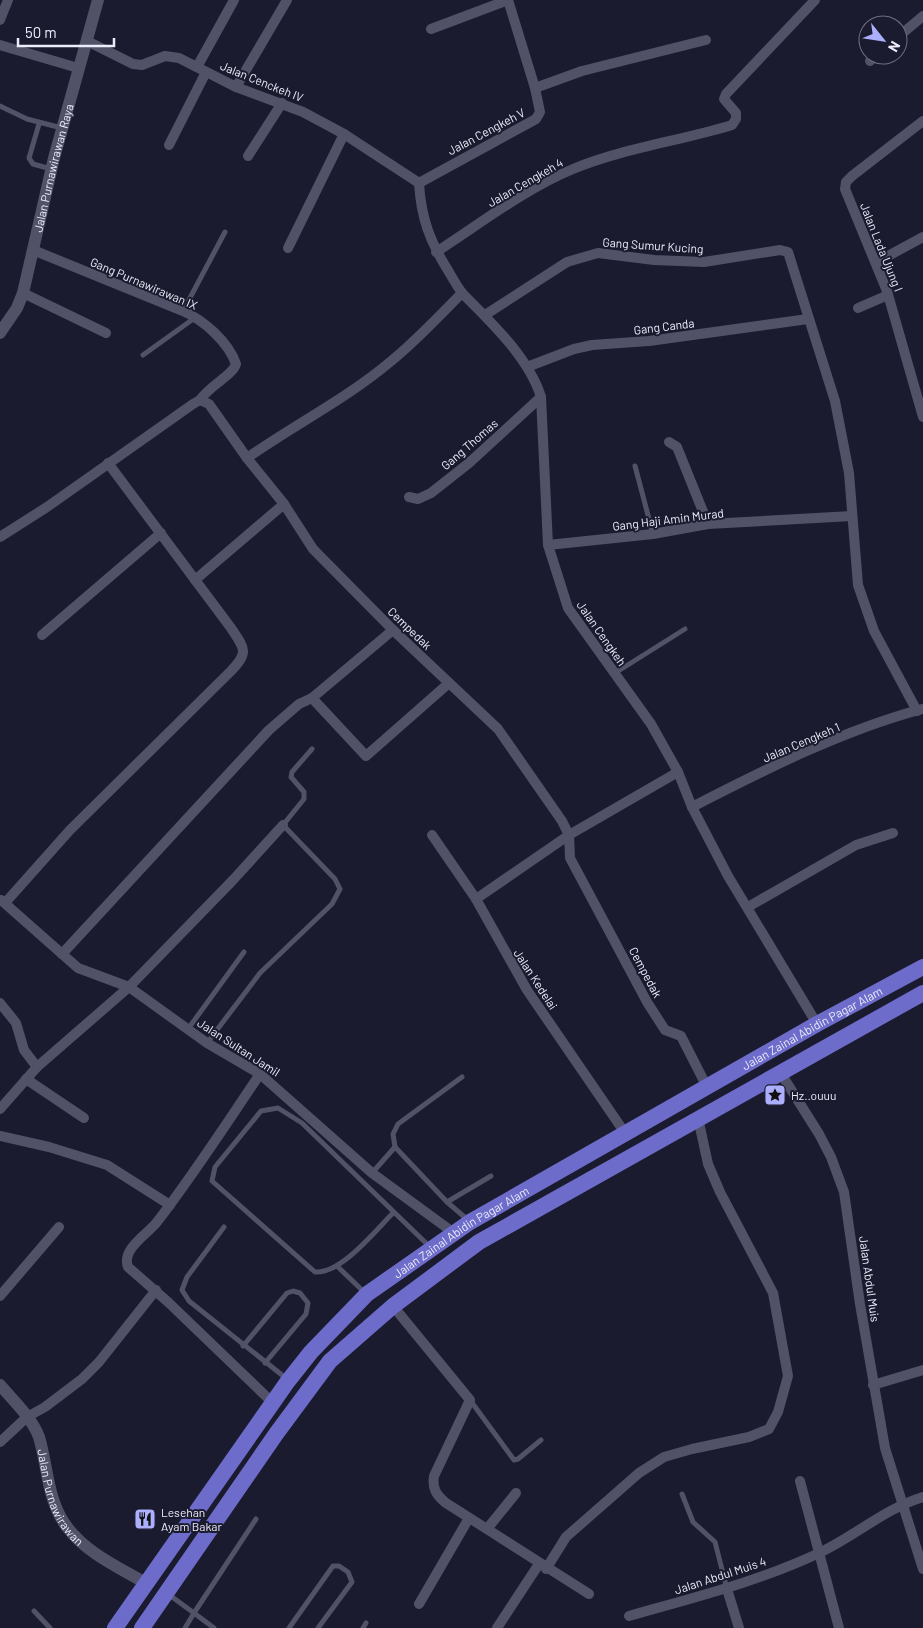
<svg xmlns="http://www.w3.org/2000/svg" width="923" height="1628" viewBox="0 0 923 1628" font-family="Barlow,sans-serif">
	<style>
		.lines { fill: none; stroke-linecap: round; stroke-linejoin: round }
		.service { stroke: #515268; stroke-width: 5 }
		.minor { stroke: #515268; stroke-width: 10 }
		.tertiary { stroke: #515268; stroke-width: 12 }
		.trunk { stroke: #6e6cca; stroke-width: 16 }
		.labels { text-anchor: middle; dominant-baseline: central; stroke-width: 4; stroke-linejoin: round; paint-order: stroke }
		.street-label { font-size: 12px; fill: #ecedfb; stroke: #1a1b2e }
		.poi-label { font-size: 12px; fill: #ecedfb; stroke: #1a1b2e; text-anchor: start }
	</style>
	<rect width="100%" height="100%" fill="#1a1b2e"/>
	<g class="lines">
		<g class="service">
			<path d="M0,106L27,119L62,128"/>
			<path d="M39,124L29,158L33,164L51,169"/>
			<path d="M183,311L225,232"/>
			<path d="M143,355L196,317"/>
			<path d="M635,466L653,534"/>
			<path d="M615,673L685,629"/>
			<path d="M188,1029L244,952"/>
			<path d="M207,1043L260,973L332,904L340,889L335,879L283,825L304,799V792L291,777L292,772L312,749"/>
			<path d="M395,1147L393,1134L398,1124L462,1077"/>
			<path d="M372,1173L395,1147L447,1202L468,1220"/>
			<path d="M447,1202L491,1176"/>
			<path d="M393,1213C375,1231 341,1274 315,1272L212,1181L215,1167L261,1111L278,1108L302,1123L429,1246"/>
			<path d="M224,1227L187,1277L182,1290L189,1301L287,1379"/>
			<path d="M337,1266L364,1292"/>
			<path d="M243,1346L287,1293L293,1291L300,1293L308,1303L306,1314L265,1363"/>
			<path d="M470,1400L514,1460L518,1459L541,1440"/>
			<path d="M682,1494L693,1522L715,1542L727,1589"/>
			<path d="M168,1594L194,1613L185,1628"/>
			<path d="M34,1611L50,1628"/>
			<path d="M214,1628L194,1613L256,1519"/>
			<path d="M289,1628L333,1566H339L348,1572L352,1582L318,1628"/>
			<path d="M363,1628L366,1623"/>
		</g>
		<g class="minor">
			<path d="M0,20L8,0"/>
			<path d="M431,29L508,0"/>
			<path d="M898,37L923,16"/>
			<path d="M87,41L133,64L142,65L165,56L179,58L236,87L303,112L344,134L419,183"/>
			<path d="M0,45L78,68"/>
			<path d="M870,61L877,55"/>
			<path d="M197,67L234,0"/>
			<path d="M236,87L287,0"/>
			<path d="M535,88L582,71L706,40"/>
			<path d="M923,121L852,176L846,182L845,189L887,291L923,417"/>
			<path d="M169,145L206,72"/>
			<path d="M248,156L282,103"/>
			<path d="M419,183C421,218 430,242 449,272C453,279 458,288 463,294C491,322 529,358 541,397L548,545L568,608L651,724L678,772L692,807L728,876L817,1024"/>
			<path d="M419,183L536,119L540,112L535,88L508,0"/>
			<path d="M288,248L344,134"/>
			<path d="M33,250L183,311C203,320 228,341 236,364C233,375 209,386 200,400"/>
			<path d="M436,252C481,223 525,189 573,169C624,148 680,141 732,125L736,119V113L724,99L726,94L815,0"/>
			<path d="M877,262L923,237"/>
			<path d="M23,293L106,333"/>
			<path d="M858,308L888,295"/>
			<path d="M485,315L567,262L598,253L654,260L704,262L780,250L788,252L835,401L849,473L858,585L874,631L917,711"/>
			<path d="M527,367L574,349L592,345L649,341L808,319"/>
			<path d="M669,442L677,447L708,524"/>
			<path d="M247,458C294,425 346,399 390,362C416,341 439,316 462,293"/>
			<path d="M409,497L418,499L431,493L469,463L541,397"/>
			<path d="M0,537L47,507L193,404L200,400L209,404L247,458L284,504L313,549L393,630L498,729L562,821L569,835L570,858L647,1002L665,1030L681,1036L707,1087"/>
			<path d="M548,545L653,534L708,524L852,516"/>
			<path d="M195,580L284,504"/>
			<path d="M42,635L161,533"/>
			<path d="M312,698L366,756L449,683"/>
			<path d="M692,807C764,770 843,730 922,709"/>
			<path d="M432,835L476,899L527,990L625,1133"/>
			<path d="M476,899L569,835L678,772"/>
			<path d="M1,900L78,968L129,987L207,1043L260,1074L372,1173L454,1233"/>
			<path d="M5,903L70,830L231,671C249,652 245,649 231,628L108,463"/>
			<path d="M748,907L856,845L893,833"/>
			<path d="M62,954L269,730L299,704L312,698L393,630"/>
			<path d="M0,1003L16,1023L24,1050L37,1067"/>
			<path d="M780,1072L819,1134L831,1157L844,1192L860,1304L885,1448L923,1569"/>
			<path d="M260,1074C226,1124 194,1174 157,1222C148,1234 121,1249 128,1267L168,1302L273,1403"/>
			<path d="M26,1079L84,1118"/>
			<path d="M0,1109L37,1067L129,987L233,880L283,825"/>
			<path d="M0,1136L49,1147L107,1165L170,1205"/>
			<path d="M0,1296L59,1227"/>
			<path d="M393,1306L470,1400L434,1476C432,1488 436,1495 446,1503L589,1594"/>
			<path d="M873,1385L923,1370"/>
			<path d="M0,1442L27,1417L45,1407L82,1379L99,1362L156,1290"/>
			<path d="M800,1481L839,1628"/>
			<path d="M487,1529L516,1493"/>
			<path d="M546,1569L566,1537L639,1473L664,1457L692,1449L749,1437L769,1429L778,1412L788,1376L773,1293L720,1192L708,1164L698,1118"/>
			<path d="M727,1589L739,1628"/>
			<path d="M419,1604L469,1518"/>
			<path d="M629,1616C692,1598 757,1582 817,1554C854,1537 884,1509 923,1497"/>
			<path d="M497,1628L539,1564"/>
		</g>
		<g class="tertiary">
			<path id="s1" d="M0,333L17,308L23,293L54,158L98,0"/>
			<path id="s2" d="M0,1385C13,1400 32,1418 39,1437C48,1467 47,1501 67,1527C86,1553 120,1568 147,1584"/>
		</g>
		<g class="trunk">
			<path id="s3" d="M115,1628L288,1381L311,1352L367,1294L470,1222L817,1024L923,967"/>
			<path d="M142,1628L276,1434L330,1361L393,1306L479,1242L923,993"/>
		</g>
	</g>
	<defs>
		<g id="sight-square" transform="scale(1.125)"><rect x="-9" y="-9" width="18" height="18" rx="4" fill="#acaffb" stroke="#1a1b2e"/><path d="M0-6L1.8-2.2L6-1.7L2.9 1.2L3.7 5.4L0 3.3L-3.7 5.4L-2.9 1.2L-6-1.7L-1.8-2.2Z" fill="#111"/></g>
		<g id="restaurant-square" transform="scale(1.125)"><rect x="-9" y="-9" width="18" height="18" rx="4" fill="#acaffb" stroke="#1a1b2e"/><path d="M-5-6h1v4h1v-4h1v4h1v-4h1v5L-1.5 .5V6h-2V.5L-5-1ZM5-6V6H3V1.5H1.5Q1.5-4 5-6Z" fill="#111"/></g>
	</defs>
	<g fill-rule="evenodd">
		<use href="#sight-square" x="775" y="1095"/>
		<use href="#restaurant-square" x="145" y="1519"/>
	</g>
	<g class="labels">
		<g class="street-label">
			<text transform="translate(262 81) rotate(22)">Jalan Cenckeh IV</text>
			<text transform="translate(486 131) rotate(-28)">Jalan Cengkeh V</text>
			<text stroke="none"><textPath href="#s1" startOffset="175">Jalan Purnawirawan Raya</textPath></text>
			<text transform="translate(525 182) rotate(-30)">Jalan Cengkeh 4</text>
			<text transform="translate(653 245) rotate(4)">Gang Sumur Kucing</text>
			<text transform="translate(882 247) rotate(68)">Jalan Lada Ujung I</text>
			<text transform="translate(144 283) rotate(23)">Gang Purnawirawan IX</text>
			<text transform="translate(664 326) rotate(-7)">Gang Canda</text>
			<text transform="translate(469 444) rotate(-41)">Gang Thomas</text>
			<text transform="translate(668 519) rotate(-7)">Gang Haji Amin Murad</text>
			<text transform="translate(410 628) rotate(44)">Cempedak</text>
			<text transform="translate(602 633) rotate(55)">Jalan Cengkeh</text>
			<text transform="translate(801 742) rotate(-23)">Jalan Cengkeh 1</text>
			<text transform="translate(646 972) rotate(62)">Cempedak</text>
			<text transform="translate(536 979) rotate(57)">Jalan Kedelai</text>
			<text stroke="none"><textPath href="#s3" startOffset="938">Jalan Zainal Abidin Pagar Alam</textPath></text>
			<text transform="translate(239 1047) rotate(33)">Jalan Sultan Jamil</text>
			<text stroke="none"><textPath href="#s3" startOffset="532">Jalan Zainal Abidin Pagar Alam</textPath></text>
			<text transform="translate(870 1279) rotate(82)">Jalan Abdul Muis</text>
			<text stroke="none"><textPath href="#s2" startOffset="130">Jalan Purnawirawan</textPath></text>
			<text transform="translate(720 1575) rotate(-18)">Jalan Abdul Muis 4</text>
		</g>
		<g class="poi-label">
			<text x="791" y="1095">Hz..ouuu</text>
			<text x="161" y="1512">Lesehan<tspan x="161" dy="14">Ayam Bakar</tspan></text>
		</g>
	</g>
	<g transform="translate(883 40) rotate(120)"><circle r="24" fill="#1a1b2e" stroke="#6e6f80"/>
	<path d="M0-4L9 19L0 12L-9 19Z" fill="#acaffb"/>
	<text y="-8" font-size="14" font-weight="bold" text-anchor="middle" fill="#ecedfb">N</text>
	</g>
	<path d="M18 38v8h96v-8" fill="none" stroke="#ecedfb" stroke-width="2.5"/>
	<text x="25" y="38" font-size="15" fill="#ecedfb" stroke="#1a1b2e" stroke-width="4" paint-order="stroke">50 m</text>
</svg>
